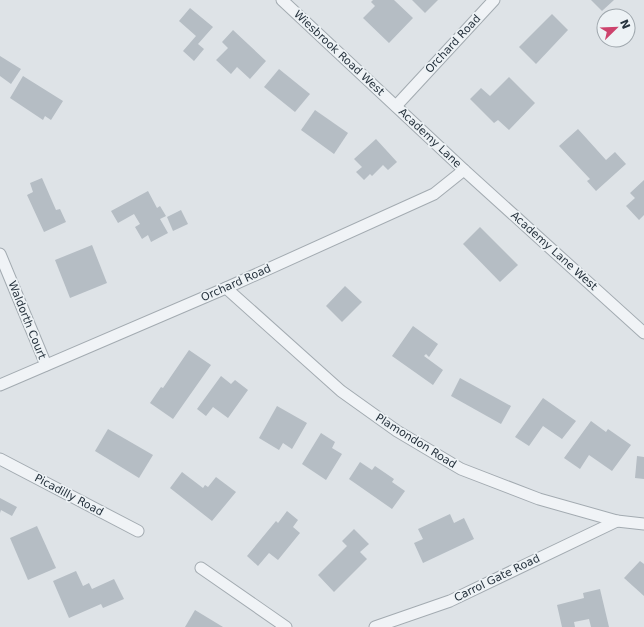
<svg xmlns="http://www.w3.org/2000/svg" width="644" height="627" viewBox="0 0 644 627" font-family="'DejaVu Sans',sans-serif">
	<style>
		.building { fill: #b5bdc4 }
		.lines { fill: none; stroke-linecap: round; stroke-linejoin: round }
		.minor-casing { stroke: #a3abb1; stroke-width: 13 }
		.minor { stroke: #f0f3f6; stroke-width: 11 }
		.labels { text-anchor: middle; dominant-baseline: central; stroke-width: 3.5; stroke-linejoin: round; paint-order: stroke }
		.street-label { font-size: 11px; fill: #27333e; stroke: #edf2f5 }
	</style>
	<rect width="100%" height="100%" fill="#dee3e7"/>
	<g class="building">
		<path d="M373,0H394L413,18L389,43L363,18L375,6L371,2Z"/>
		<path d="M412,0H438L425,13Z"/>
		<path d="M591,0H614L602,11Z"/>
		<path d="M190,8L213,27L198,44L204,49L194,61L183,51L196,36L179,21Z"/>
		<path d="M552,14L568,30L536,64L519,47Z"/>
		<path d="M233,30L266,61L250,79L237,67L231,74L216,60L228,48L222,42Z"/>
		<path d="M0,56L21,69L11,84L0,76Z"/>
		<path d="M279,69L310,94L295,112L264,87Z"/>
		<path d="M23,76L63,101L51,120L45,116L43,120L10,98Z"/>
		<path d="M509,77L535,103L509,130L498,120L494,123L470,99L481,88L490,96Z"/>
		<path d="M315,110L348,133L334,154L301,130Z"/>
		<path d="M578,129L606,160L615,152L626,164L596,191L587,181L590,179L559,146Z"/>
		<path d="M376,139L397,162L388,170L383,165L372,176L370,174L364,180L356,172L362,167L354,159Z"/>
		<path d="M42,178L56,210L60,209L66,222L44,232L27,195L33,192L30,183Z"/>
		<path d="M644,180V215L639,220L626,206L635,198L630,193Z"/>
		<path d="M148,191L157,208L160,206L166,216L160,219L168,233L151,242L148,235L142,239L135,227L140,224L134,214L118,223L111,211Z"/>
		<path d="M181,210L188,224L173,231L167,217Z"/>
		<path d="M480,227L518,265L500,282L463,244Z"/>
		<path d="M92,245L107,283L70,298L55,260Z"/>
		<path d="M345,286L362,302L342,322L326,306Z"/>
		<path d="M413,326L438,344L429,357L426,354L424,356L443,370L433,385L392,356Z"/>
		<path d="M189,350L211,365L173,419L150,403L161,387L163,388Z"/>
		<path d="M221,376L231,384L235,380L248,390L228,418L213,407L206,416L197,409Z"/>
		<path d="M460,378L511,406L501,424L451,396Z"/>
		<path d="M543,398L576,421L562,439L543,426L529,446L515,437Z"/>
		<path d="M277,406L307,423L292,449L283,443L279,450L259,438Z"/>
		<path d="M591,421L606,432L608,429L631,445L612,471L589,455L580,469L564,458Z"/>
		<path d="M108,429L153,455L139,478L95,451Z"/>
		<path d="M321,433L335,442L332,448L342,454L326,480L302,464Z"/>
		<path d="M637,456L644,457V479L635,478Z"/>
		<path d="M360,462L372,470L375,466L394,479L392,482L405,491L392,509L349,479Z"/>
		<path d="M182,472L203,488L205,485L208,487L216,477L236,492L212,521L170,488Z"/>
		<path d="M0,498L17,507L12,516L1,510L0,513Z"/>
		<path d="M287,511L298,520L293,527L300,533L278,560L269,553L258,566L247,556L276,521L278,523Z"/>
		<path d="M450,514L454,523L464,518L474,539L423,563L414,543L423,539L418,529Z"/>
		<path d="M37,526L56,568L28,580L10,538Z"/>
		<path d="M354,529L369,544L360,552L367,559L334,592L318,575L347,546L342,541Z"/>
		<path d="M640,561L644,564V596L624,578Z"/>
		<path d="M76,571L83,586L89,583L92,589L114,579L124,599L103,608L101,604L69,618L53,581Z"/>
		<path d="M600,589L609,627H591L589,619L574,622L575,627H562L557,605L584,598L583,593Z"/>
		<path d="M195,610L223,627H185Z"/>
	</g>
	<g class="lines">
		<g class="minor-casing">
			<g id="minor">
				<path d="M282,0L464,170L644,333"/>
				<path d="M396,106L494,0"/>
				<path d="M0,254L46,365"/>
				<path d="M226,288L341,391L397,431L461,469L539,499L617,521L644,524"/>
				<path d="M0,385L226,288L434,194L464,170"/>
				<path d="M0,459L138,531"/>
				<path d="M201,568L286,627"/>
				<path d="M375,627L450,601L617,521"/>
			</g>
		</g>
		<use href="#minor" class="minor"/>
	</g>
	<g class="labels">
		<g class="street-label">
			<text transform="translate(453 44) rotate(-47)">Orchard Road</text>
			<text transform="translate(339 53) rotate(43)">Wiesbrook Road West</text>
			<text transform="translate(430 138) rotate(43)">Academy Lane</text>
			<text transform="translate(554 251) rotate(42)">Academy Lane West</text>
			<text transform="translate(236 283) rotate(-24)">Orchard Road</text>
			<text transform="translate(27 320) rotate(68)">Waldorth Court</text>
			<text transform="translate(416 441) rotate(32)">Plamondon Road</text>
			<text transform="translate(69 495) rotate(28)">Picadilly Road</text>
			<text transform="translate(497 578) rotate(-26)">Carrol Gate Road</text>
		</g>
	</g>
	<g transform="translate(616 28) rotate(67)"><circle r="19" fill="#edf2f5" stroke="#9ea6ac"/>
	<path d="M0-3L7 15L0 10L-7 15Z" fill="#cd436d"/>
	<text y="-6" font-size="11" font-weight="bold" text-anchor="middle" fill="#27333e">N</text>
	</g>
</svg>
